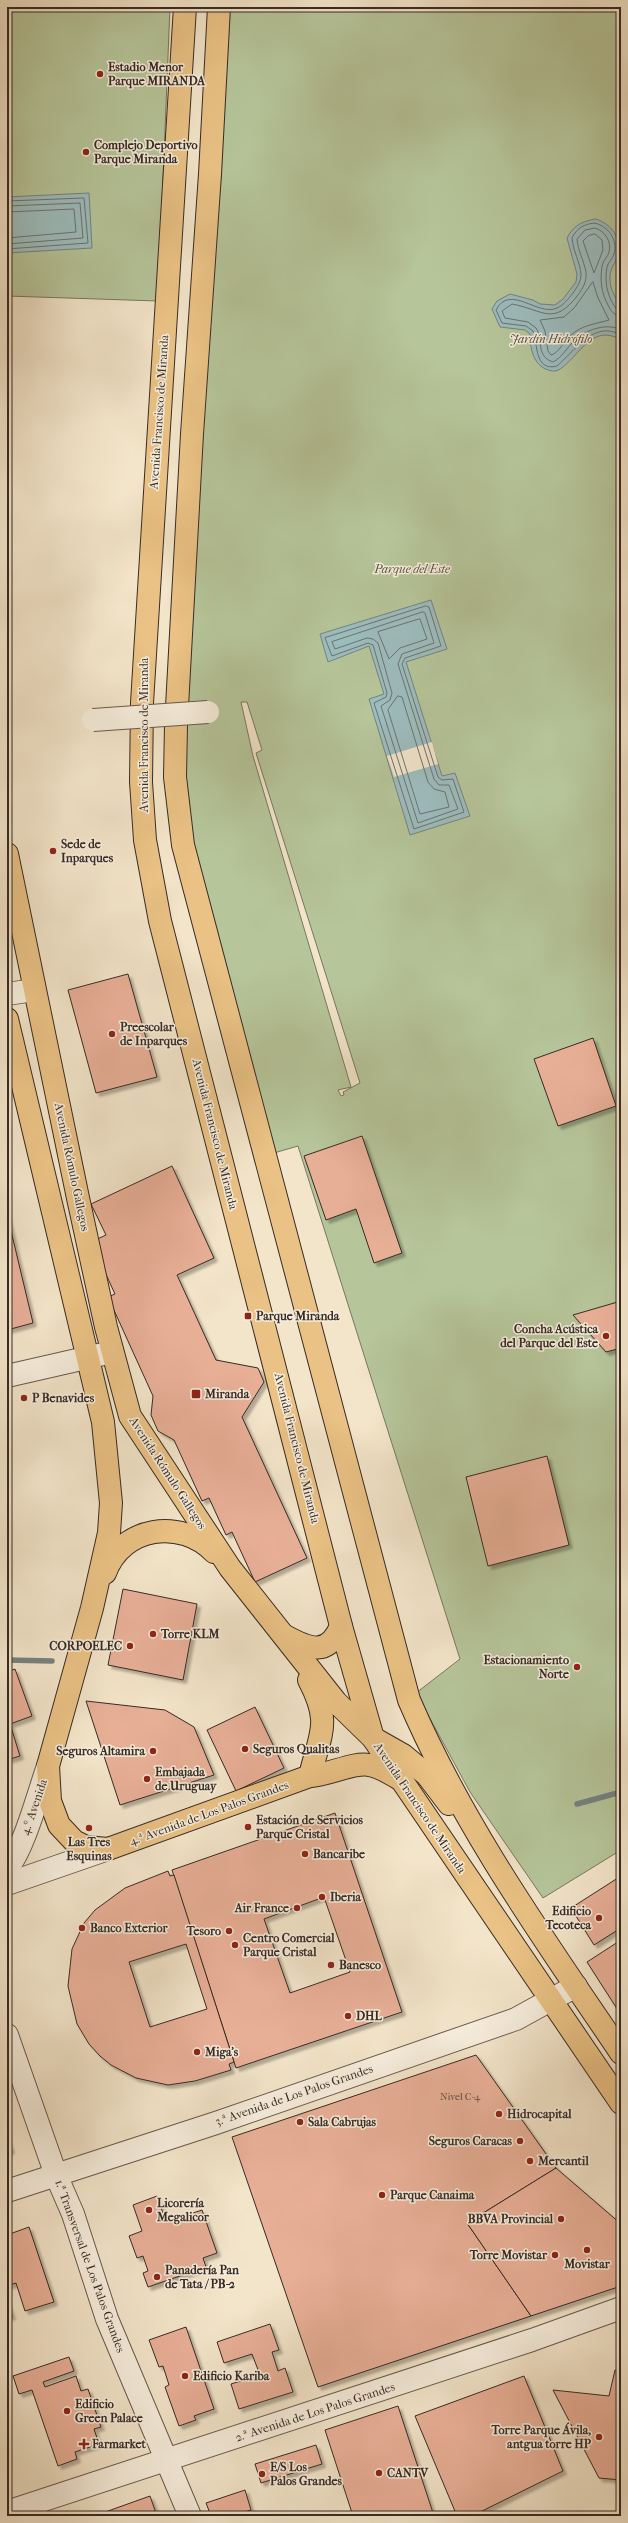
<svg xmlns="http://www.w3.org/2000/svg" width="628" height="2523" viewBox="0 0 628 2523" font-family="'IM FELL French Canon',serif">
	<style>
		.green { fill: #b6c59a; stroke: #767860; fill-rule: evenodd }
		.water { fill: #9dbdbe; stroke: #748381 }
		.pier { fill: #f3e5ca }
		.lines { fill: none; stroke-linecap: round; stroke-linejoin: round }
		.shore { stroke: #6a7472; stroke-width: 1 }
		.stream { stroke: #748381; stroke-width: 5.5 }
		.building { fill: #e8af97; stroke: #372b25; fill-rule: evenodd; filter: url(#shadow) }
		.minor-casing { stroke: #665a4e; stroke-width: 24 }
		.major-casing { stroke: #372b25; stroke-width: 24 }
		.minor { stroke: #f7eedd; stroke-width: 22 }
		.major { stroke: #eac285; stroke-width: 22 }
		.minor-bridge-casing { stroke: #665a4e; stroke-width: 24; stroke-linecap: butt }
		.minor-bridge { stroke: #f7eedd; stroke-width: 22 }
		.poi-dot { fill: #8f2418; stroke: #f7eedd; stroke-width: 1.5 }
		.labels { text-anchor: middle; dominant-baseline: central; stroke-width: 3; stroke-linejoin: round; paint-order: stroke }
		.number-label { font-size: 10px; fill: #634c42 }
		.poi-label { font-size: 12px; font-weight: bold; fill: #372b25; stroke: #f7eedd; text-anchor: start }
		.park-label { font-size: 12px; font-style: italic; fill: #575242; stroke: #f7eedd }
		.street-label { font-size: 12px; fill: #372b25; stroke: #f7eedd }
	</style>
	<defs>
		<filter id="shadow"><feDropShadow dx="3.5" dy="3.5" stdDeviation="1" flood-color="#0004"/></filter>
	</defs>
	<rect width="100%" height="100%" fill="#f3e5ca"/>
	<filter id="stains"><feTurbulence type="fractalNoise" baseFrequency=".005" numOctaves="4"/><feColorMatrix values="0 0 0 0 .2 0 0 0 0 .09 0 0 0 0 .02 0 0 0 .5 -.17"/></filter>
	<radialGradient id="worn" r=".72"><stop offset=".6" stop-color="#630" stop-opacity="0"/><stop offset="1" stop-color="#630" stop-opacity=".3"/></radialGradient>
	<g class="green">
		<path d="M7,7H170L158,301L7,296Z"/>
		<path d="M228,7H621V1850L543,1898L470,1792L416,1693L460,1659L298,1146L274,1153L188,843L182,767ZM241,702H247L262,750L256,753L360,1083L343,1092L344,1095L341,1096L338,1090L351,1087L253,756Z"/>
	</g>
	<g class="water">
		<path d="M89,193L92,248L7,253V197Z"/>
		<path d="M596,219C611,224 622,238 618,254C616,264 609,268 610,280C610,292 618,299 621,309C624,317 621,331 621,340C592,322 578,358 560,369C556,372 552,371 548,370C533,365 530,348 530,334L525,330L500,327L492,309L497,301L510,294L533,300L540,304L555,305L563,299L576,282L577,274L567,238C573,226 582,221 596,219Z"/>
		<path d="M431,600L447,649L406,662L442,776L455,773L470,816L410,835L369,699L384,694L369,646L328,662L320,634Z"/>
	</g>
	<path class="pier" d="M432,742L438,764L394,777L387,756Z"/>
	<g class="lines">
		<g class="shore">
			<path d="M7,201L84,198L88,243L7,249"/>
			<path d="M7,206L80,203L83,238L7,244"/>
			<path d="M7,212L74,209L76,232L7,238"/>
			<path d="M595,234L602,240L603,250L594,273L583,241L588,236Z"/>
			<path d="M593,282L598,298L609,320C596,324 582,325 571,335C565,340 558,354 551,355L548,351L545,331L540,320L564,317L574,308Z"/>
			<path d="M621,311C615,310 614,305 611,300C606,289 605,279 607,267C608,262 613,259 614,254C618,240 609,227 595,223C584,224 577,228 572,238C573,251 580,262 581,274C581,282 577,287 573,293C568,299 564,305 557,308C538,317 510,283 496,310L502,323L526,326L533,331C538,343 534,372 557,366C574,352 594,319 621,335"/>
			<path d="M621,316C613,315 611,311 608,305C601,292 600,280 602,266C603,260 608,257 609,252C612,242 605,231 595,228L585,230L577,239C578,251 584,261 586,272C587,281 583,288 578,295C553,327 544,310 512,304L502,311L505,318L528,322L536,328C544,340 535,356 553,362C562,358 567,347 575,340C585,330 608,322 621,330"/>
			<path d="M426,606L429,607L441,646L405,658L402,664L438,777L442,780L453,779L464,812L414,829L374,703L386,697L387,693L373,645L368,643L332,656L325,638Z"/>
			<path d="M423,612L425,613L434,643L402,654L398,664L434,779L439,785H449L458,809L418,823L381,706L390,700L392,693L378,643L373,639L367,638L335,649L332,642Z"/>
			<path d="M420,619L427,639L400,648L389,659L378,632Z"/>
			<path d="M398,696L402,697L428,782L434,789L445,792L449,807L420,814L388,710Z"/>
		</g>
		<g class="stream">
			<path d="M7,1660L52,1661"/>
			<path d="M577,1804L621,1792"/>
		</g>
	</g>
	<g class="building">
		<path d="M128,974L157,1077L96,1093L68,990Z"/>
		<path d="M593,1038L616,1106L558,1126L534,1059Z"/>
		<path d="M362,1136L402,1253L374,1263L356,1209L326,1220L304,1156Z"/>
		<path d="M172,1166L214,1258L177,1275L216,1360L258,1368L264,1382L242,1417L307,1558L255,1582L232,1532L226,1535L209,1498L202,1501L174,1440L158,1431L151,1415L153,1396L108,1297L115,1294L91,1242L106,1235L91,1204Z"/>
		<path d="M7,1214L33,1323L7,1330Z"/>
		<path d="M621,1301V1348L606,1352L573,1315Z"/>
		<path d="M547,1456L569,1545L488,1566L466,1477Z"/>
		<path d="M123,1589L197,1604L183,1680L108,1665Z"/>
		<path d="M15,1669L32,1716L10,1724L20,1756L7,1760V1672Z"/>
		<path d="M86,1701L165,1710L194,1727L214,1775L120,1805Z"/>
		<path d="M255,1707L284,1768L236,1791L207,1730Z"/>
		<path d="M335,1813L402,2012L236,2068L172,1870ZM324,1897L350,1972L290,1993L264,1919Z"/>
		<path d="M168,1871L170,1876L174,1875L234,2062L229,2064L231,2070L195,2081L168,2085L136,2078L111,2065L100,2056L89,2044L77,2024L68,1986L72,1949L84,1923L95,1910L125,1888ZM186,1944L207,2009L150,2027L129,1962Z"/>
		<path d="M621,1876V1928L594,1945L571,1908Z"/>
		<path d="M621,1940V2015L587,1962Z"/>
		<path d="M476,2055L556,2168L467,2223L531,2316L318,2387L232,2137Z"/>
		<path d="M7,2139L11,2150L7,2152Z"/>
		<path d="M556,2168L621,2224V2286L531,2316L467,2223Z"/>
		<path d="M157,2196L166,2222L202,2210L217,2253L203,2258L206,2267L148,2287L143,2273L148,2271L143,2256L137,2258L129,2236L142,2231L133,2205Z"/>
		<path d="M29,2227L54,2302L25,2311L16,2283L7,2286V2264L11,2263L7,2251V2235Z"/>
		<path d="M7,2302L12,2316L7,2317Z"/>
		<path d="M270,2324L279,2350L272,2352L278,2371L285,2368L293,2392L239,2409L231,2384L260,2375L252,2354L224,2363L217,2342Z"/>
		<path d="M186,2327L214,2409L194,2416L196,2420L179,2426L165,2387L169,2385L163,2366L159,2367L149,2340Z"/>
		<path d="M69,2357L74,2371L43,2382L45,2387L76,2376L81,2391L88,2389L101,2427L94,2429L99,2444L75,2452L77,2459L58,2466L32,2390L19,2394L13,2376Z"/>
		<path d="M615,2370H621V2480L599,2478L553,2390L609,2396Z"/>
		<path d="M524,2376L563,2471L472,2516H457L415,2416Z"/>
		<path d="M398,2406L434,2516H353L325,2430Z"/>
		<path d="M316,2445L322,2464L261,2483L255,2464Z"/>
		<path d="M245,2490L251,2510L231,2516H211L206,2503Z"/>
		<path d="M150,2496L157,2516H94Z"/>
	</g>
	<g class="lines">
		<g class="minor-casing">
			<g id="minor">
				<path d="M7,994L34,990"/>
				<path d="M7,1376L112,1352"/>
				<path d="M7,1869C25,1846 38,1794 48,1766"/>
				<path d="M7,1884L108,1849"/>
				<path d="M7,2035L56,2175L73,2214L107,2319L190,2516"/>
				<path d="M7,2191L216,2123L516,2019L576,1986"/>
				<path d="M7,2512L532,2340L621,2308"/>
			</g>
		</g>
		<g class="major-casing">
			<g id="major">
				<path d="M185,7L142,703L141,782L145,840L160,921L341,1626L373,1738L621,2103"/>
				<path d="M219,7L210,174L192,434L176,725L175,777L183,845L409,1700C463,1826 544,1939 621,2053"/>
				<path d="M7,854L78,1198L106,1327L130,1416L230,1568L336,1702L373,1738L403,1755L427,1775L449,1804"/>
				<path d="M7,1019L103,1422L111,1503L109,1533L92,1608L48,1766L50,1801L59,1825L74,1841L86,1847L108,1849L310,1776C329,1775 353,1762 369,1765C379,1766 389,1773 398,1778"/>
				<path d="M105,1573C122,1526 181,1518 214,1552"/>
				<path d="M285,1636C309,1649 328,1657 341,1626"/>
				<path d="M309,1680C332,1724 320,1733 310,1776"/>
			</g>
		</g>
		<use href="#minor" class="minor"/>
		<use href="#major" class="major"/>
		<g class="minor-bridge-casing">
			<path id="minor-bridge" d="M93,720L208,712"/>
		</g>
		<use href="#minor-bridge" class="minor-bridge"/>
	</g>
	<g class="poi-dot">
		<circle cx="100" cy="74" r="4"/>
		<circle cx="86" cy="152" r="4"/>
		<circle cx="53" cy="851" r="4"/>
		<circle cx="112" cy="1034" r="4"/>
		<rect x="244" y="1312" width="8" height="8" rx="2"/>
		<circle cx="606" cy="1336" r="4"/>
		<rect x="191" y="1389" width="10" height="10" rx="2"/>
		<circle cx="24" cy="1398" r="4"/>
		<circle cx="153" cy="1634" r="4"/>
		<circle cx="130" cy="1646" r="4"/>
		<circle cx="577" cy="1667" r="4"/>
		<circle cx="245" cy="1749" r="4"/>
		<circle cx="153" cy="1751" r="4"/>
		<circle cx="147" cy="1779" r="4"/>
		<circle cx="248" cy="1827" r="4"/>
		<circle cx="89" cy="1828" r="4"/>
		<circle cx="305" cy="1854" r="4"/>
		<circle cx="322" cy="1897" r="4"/>
		<circle cx="297" cy="1908" r="4"/>
		<circle cx="599" cy="1918" r="4"/>
		<circle cx="82" cy="1928" r="4"/>
		<circle cx="229" cy="1931" r="4"/>
		<circle cx="235" cy="1945" r="4"/>
		<circle cx="331" cy="1965" r="4"/>
		<circle cx="348" cy="2016" r="4"/>
		<circle cx="197" cy="2052" r="4"/>
		<circle cx="499" cy="2114" r="4"/>
		<circle cx="300" cy="2122" r="4"/>
		<circle cx="520" cy="2141" r="4"/>
		<circle cx="530" cy="2161" r="4"/>
		<circle cx="382" cy="2195" r="4"/>
		<circle cx="149" cy="2210" r="4"/>
		<circle cx="561" cy="2219" r="4"/>
		<circle cx="587" cy="2250" r="4"/>
		<circle cx="555" cy="2255" r="4"/>
		<circle cx="157" cy="2277" r="4"/>
		<circle cx="185" cy="2376" r="4"/>
		<circle cx="67" cy="2411" r="4"/>
		<circle cx="599" cy="2437" r="4"/>
		<path d="M82 2438h4v4h4v4h-4v4h-4v-4h-4v-4h4z"/>
		<circle cx="379" cy="2473" r="4"/>
		<circle cx="262" cy="2474" r="4"/>
	</g>
	<g class="labels">
		<g class="number-label">
			<text x="460" y="2097">Nivel C-4</text>
		</g>
		<g class="poi-label">
			<text x="108" y="67">Estadio Menor<tspan x="108" dy="14">Parque MIRANDA</tspan></text>
			<text x="94" y="145">Complejo Deportivo<tspan x="94" dy="14">Parque Miranda</tspan></text>
			<text x="61" y="844">Sede de<tspan x="61" dy="14">Inparques</tspan></text>
			<text x="120" y="1027">Preescolar<tspan x="120" dy="14">de Inparques</tspan></text>
			<text x="256" y="1316">Parque Miranda</text>
			<text x="598" y="1329" text-anchor="end">Concha Acústica<tspan x="598" dy="14">del Parque del Este</tspan></text>
			<text x="205" y="1394">Miranda</text>
			<text x="32" y="1398">P Benavides</text>
			<text x="161" y="1634">Torre KLM</text>
			<text x="122" y="1646" text-anchor="end">CORPOELEC</text>
			<text x="569" y="1660" text-anchor="end">Estacionamiento<tspan x="569" dy="14">Norte</tspan></text>
			<text x="253" y="1749">Seguros Qualitas</text>
			<text x="145" y="1751" text-anchor="end">Seguros Altamira</text>
			<text x="155" y="1772">Embajada<tspan x="155" dy="14">de Uruguay</tspan></text>
			<text x="256" y="1820">Estación de Servicios<tspan x="256" dy="14">Parque Cristal</tspan></text>
			<text x="89" y="1842" text-anchor="middle">Las Tres<tspan x="89" dy="14">Esquinas</tspan></text>
			<text x="313" y="1854">Bancaribe</text>
			<text x="330" y="1897">Iberia</text>
			<text x="289" y="1908" text-anchor="end">Air France</text>
			<text x="591" y="1911" text-anchor="end">Edificio<tspan x="591" dy="14">Tecoteca</tspan></text>
			<text x="90" y="1928">Banco Exterior</text>
			<text x="221" y="1931" text-anchor="end">Tesoro</text>
			<text x="243" y="1938">Centro Comercial<tspan x="243" dy="14">Parque Cristal</tspan></text>
			<text x="339" y="1965">Banesco</text>
			<text x="356" y="2016">DHL</text>
			<text x="205" y="2052">Miga's</text>
			<text x="507" y="2114">Hidrocapital</text>
			<text x="308" y="2122">Sala Cabrujas</text>
			<text x="512" y="2141" text-anchor="end">Seguros Caracas</text>
			<text x="538" y="2161">Mercantil</text>
			<text x="390" y="2195">Parque Canaima</text>
			<text x="157" y="2203">Licorería<tspan x="157" dy="14">Megalicor</tspan></text>
			<text x="553" y="2219" text-anchor="end">BBVA Provincial</text>
			<text x="547" y="2255" text-anchor="end">Torre Movistar</text>
			<text x="587" y="2264" text-anchor="middle">Movistar</text>
			<text x="165" y="2270">Panadería Pan<tspan x="165" dy="14">de Tata / PB-2</tspan></text>
			<text x="193" y="2376">Edificio Kariba</text>
			<text x="75" y="2404">Edificio<tspan x="75" dy="14">Green Palace</tspan></text>
			<text x="591" y="2430" text-anchor="end">Torre Parque Ávila,<tspan x="591" dy="14">antgua torre HP</tspan></text>
			<text x="92" y="2444">Farmarket</text>
			<text x="270" y="2467">E/S Los<tspan x="270" dy="14">Palos Grandes</tspan></text>
			<text x="387" y="2473">CANTV</text>
		</g>
		<g class="park-label">
			<text x="551" y="339">Jardín Hidrófilo</text>
			<text x="412" y="569">Parque del Este</text>
		</g>
		<g class="street-label">
			<text transform="translate(159 412) rotate(-86)">Avenida Francisco de Miranda</text>
			<text transform="translate(144 735) rotate(-90)">Avenida Francisco de Miranda</text>
			<text transform="translate(215 1134) rotate(76)">Avenida Francisco de Miranda</text>
			<text transform="translate(72 1167) rotate(78)">Avenida Rómulo Gallegos</text>
			<text transform="translate(297 1448) rotate(76)">Avenida Francisco de Miranda</text>
			<text transform="translate(168 1473) rotate(57)">Avenida Rómulo Gallegos</text>
			<text transform="translate(34 1807) rotate(-71)">4.° Avenida</text>
			<text transform="translate(420 1808) rotate(56)">Avenida Francisco de Miranda</text>
			<text transform="translate(209 1813) rotate(-20)">4.ª Avenida de Los Palos Grandes</text>
			<text transform="translate(294 2095) rotate(-19)">3.ª Avenida de Los Palos Grandes</text>
			<text transform="translate(90 2266) rotate(70)">1.ª Transversal de Los Palos Grandes</text>
			<text transform="translate(315 2412) rotate(-18)">2.ª Avenida de Los Palos Grandes</text>
		</g>
	</g>
	<rect width="628" height="2523" fill="none" stroke="#f3e5ca" stroke-width="24"/>
	<rect x="8" y="8" width="612" height="2507" fill="none" stroke="#372b25" stroke-width="2"/>
	<rect x="12" y="12" width="604" height="2499" fill="none" stroke="#372b25"/>
	<rect width="100%" height="100%" filter="url(#stains)"/>
	<rect width="100%" height="100%" fill="url(#worn)"/>
</svg>
